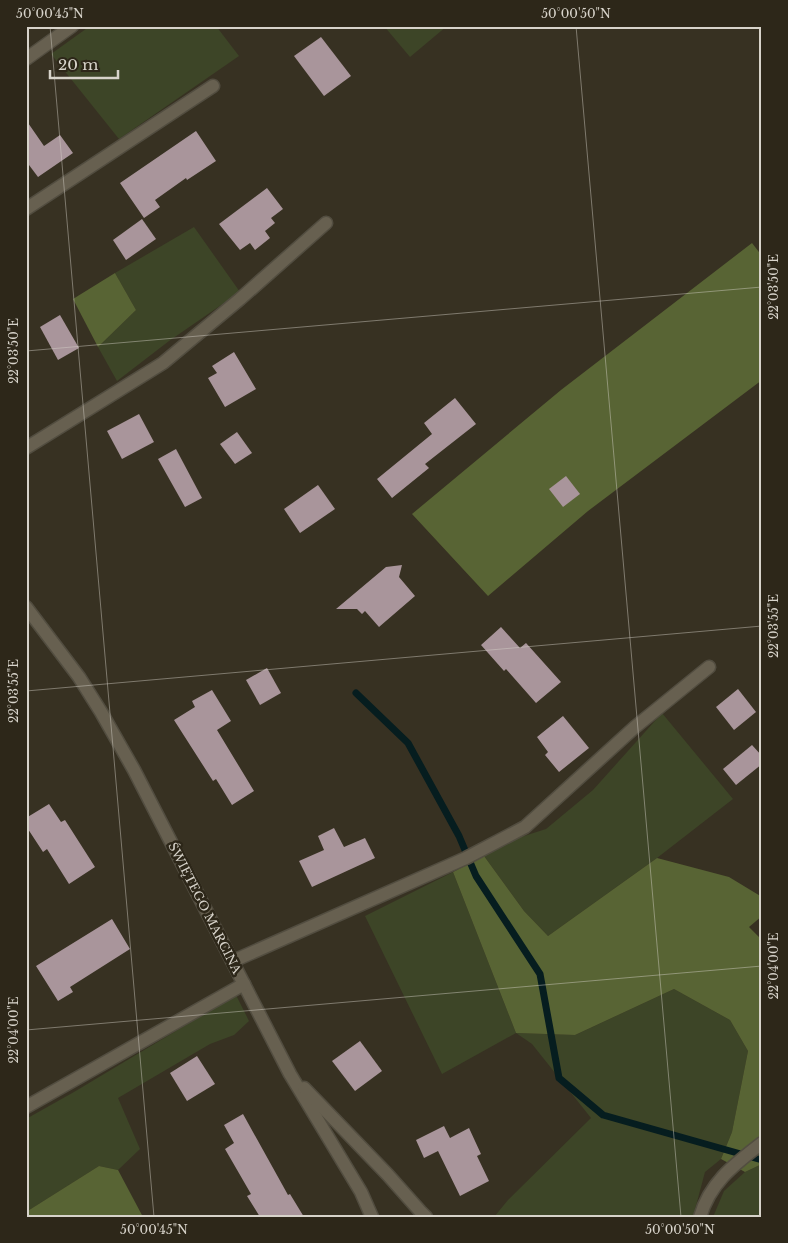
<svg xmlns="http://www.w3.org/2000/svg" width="788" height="1243" viewBox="0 0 788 1243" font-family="'Libre Baskerville',serif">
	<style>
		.green { fill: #3d4527 }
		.forest { fill: #586434 }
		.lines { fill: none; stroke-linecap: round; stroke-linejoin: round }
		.stream { stroke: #061d1f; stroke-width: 7 }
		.building { fill: #a9959b }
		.minor-casing { stroke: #524d40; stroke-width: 15 }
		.minor { stroke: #676050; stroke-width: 12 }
		.ticks { fill: none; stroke: #d7d3ca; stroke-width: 1; stroke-opacity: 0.45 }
		.labels { text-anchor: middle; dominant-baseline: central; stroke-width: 5; stroke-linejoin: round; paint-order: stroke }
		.street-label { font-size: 12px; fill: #d7d3ca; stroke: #2d2719 }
		.neatline { fill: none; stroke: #d7d3ca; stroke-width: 2 }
		.ticks-label { font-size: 12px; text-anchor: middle; fill: #d7d3ca }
	</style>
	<rect width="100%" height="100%" fill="#373122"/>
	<g class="green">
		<path d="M90,26H216L239,56L119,139L51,54Z"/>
		<path d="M384,26H447L410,57Z"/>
		<path d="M194,227L240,292L169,341L117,381L98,347L136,310L115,273Z"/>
		<path d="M662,713L733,799L657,858L548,936L524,911L484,856L521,837L546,829L593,790Z"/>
		<path d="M453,872L516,1033L575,1035L674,989L730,1020L748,1051L732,1132L721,1159L705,1172L693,1217H494L508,1200L591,1118L532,1044L516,1033L442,1074L365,916Z"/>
		<path d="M236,995L249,1021L234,1035L210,1044L118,1098L140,1149L118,1170L99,1166L26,1212V1119L74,1092Z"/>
		<path d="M762,1164V1217H713L724,1191L745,1172Z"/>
	</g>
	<g class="forest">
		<path d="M752,243L762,256V380L588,511L488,596L412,514L561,390Z"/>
		<path d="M115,273L136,310L98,347L73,299Z"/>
		<path d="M484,856L524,911L548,936L657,858L729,877L762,897V916L749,927L762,940V1054L760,1056L762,1059V1164L745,1172L721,1159L732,1132L748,1051L730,1020L674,989L575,1035L516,1033L453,872Z"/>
		<path d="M99,1166L118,1170L143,1217H26V1212Z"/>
	</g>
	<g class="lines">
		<path class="stream" d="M356,693L408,743L459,836L476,876L540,974L559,1078L603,1115L762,1160"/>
	</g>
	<g class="building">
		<path d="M321,37L351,76L324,96L294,56Z"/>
		<path d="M26,120L44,146L60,135L73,153L38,177L26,161Z"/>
		<path d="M196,131L216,161L187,180L186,178L155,200L160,207L144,218L120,183Z"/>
		<path d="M267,188L283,209L271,218L275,223L265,231L270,238L255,250L250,243L240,250L219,224Z"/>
		<path d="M142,219L156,239L126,260L113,240Z"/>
		<path d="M60,315L79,348L58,360L40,327Z"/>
		<path d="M234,352L256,389L225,407L208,378L217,373L212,366Z"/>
		<path d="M455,398L476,424L425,464L429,468L392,498L377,479L432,434L424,423Z"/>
		<path d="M139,414L154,442L122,459L107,431Z"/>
		<path d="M237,432L252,453L235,464L220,444Z"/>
		<path d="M176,449L202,498L185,507L158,459Z"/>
		<path d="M566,476L580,494L563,507L549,489Z"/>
		<path d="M318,485L335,509L300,533L284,509Z"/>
		<path d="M402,565L399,577L415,596L379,627L365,611L362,614L357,609H336L386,567Z"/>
		<path d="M501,627L520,648L526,643L561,682L536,703L506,669L504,671L481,645Z"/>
		<path d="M267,668L281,693L260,705L246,680Z"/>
		<path d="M738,689L756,712L734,730L716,707Z"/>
		<path d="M212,690L231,721L217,730L254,791L232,805L216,779L213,781L174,720L195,707L192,701Z"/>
		<path d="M563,716L589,748L559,772L545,755L548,752L537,737Z"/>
		<path d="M752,745L762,756V764L736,785L723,769Z"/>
		<path d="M49,804L61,822L65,820L95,867L69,884L47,849L43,852L26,826V818Z"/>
		<path d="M334,828L344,847L365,838L375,858L312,887L299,861L324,850L318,836Z"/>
		<path d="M112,919L130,949L70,987L73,992L58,1001L36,966Z"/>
		<path d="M360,1041L382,1071L355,1091L332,1061Z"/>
		<path d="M197,1056L215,1084L187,1101L170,1073Z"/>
		<path d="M243,1114L288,1195L290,1194L304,1217H260L247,1196L251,1194L225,1149L234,1143L224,1125Z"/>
		<path d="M444,1126L450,1138L469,1128L481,1154L477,1156L489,1181L460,1196L438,1151L424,1158L416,1140Z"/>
	</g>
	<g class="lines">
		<g class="minor-casing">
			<g id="minor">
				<path d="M26,59L72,26"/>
				<path d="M26,209L213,86"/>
				<path d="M26,448L163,363L240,299L326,223"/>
				<path d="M26,607L79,677L101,712L134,770L290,1074L361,1192L372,1217"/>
				<path d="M233,961L466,858L525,827L635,727L709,667"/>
				<path d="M304,1088L388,1175L420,1211L426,1217"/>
				<path d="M26,1107L244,984"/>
				<path d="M700,1217C710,1182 735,1164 762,1143"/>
			</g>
		</g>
		<use href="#minor" class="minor"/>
	</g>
	<path class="ticks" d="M50,26L154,1217M576,26L681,1217M26,351L762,287M26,691L762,626M26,1030L762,966"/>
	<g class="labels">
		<g class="street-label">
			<text transform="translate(205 908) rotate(63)">ŚWIĘTEGO MARCINA</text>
		</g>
	</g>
	<rect width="788" height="1243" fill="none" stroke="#2d2719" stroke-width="55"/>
	<path d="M50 70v8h68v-8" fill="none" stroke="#d7d3ca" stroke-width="2.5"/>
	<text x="58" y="70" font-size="15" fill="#d7d3ca" stroke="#2d2719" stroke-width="4" paint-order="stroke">20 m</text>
	<rect x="28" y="28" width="732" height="1188" class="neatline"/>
	<g class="ticks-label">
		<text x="50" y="18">50°00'45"N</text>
		<text x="576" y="18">50°00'50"N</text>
		<text transform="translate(774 287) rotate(-90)" y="4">22°03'50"E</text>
		<text transform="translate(14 351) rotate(-90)" y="4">22°03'50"E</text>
		<text transform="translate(774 626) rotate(-90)" y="4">22°03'55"E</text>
		<text transform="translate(14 691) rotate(-90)" y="4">22°03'55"E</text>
		<text transform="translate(774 966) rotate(-90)" y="4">22°04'00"E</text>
		<text transform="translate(14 1030) rotate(-90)" y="4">22°04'00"E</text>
		<text x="154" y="1234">50°00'45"N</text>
		<text x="680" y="1234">50°00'50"N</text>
	</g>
</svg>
